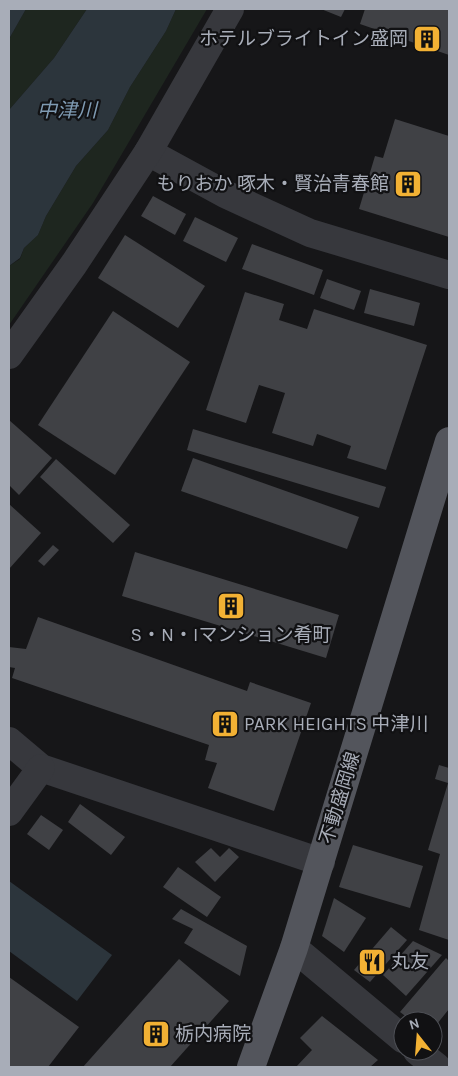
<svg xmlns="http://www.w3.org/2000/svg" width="458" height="1076" viewBox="0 0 458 1076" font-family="Karla,'Noto Sans JP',sans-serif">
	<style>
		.green { fill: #1e261f }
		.water { fill: #2c353c }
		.building { fill: #404145 }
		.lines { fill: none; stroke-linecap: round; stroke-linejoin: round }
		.minor { stroke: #37383d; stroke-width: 28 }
		.major { stroke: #53555c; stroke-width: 28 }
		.labels { text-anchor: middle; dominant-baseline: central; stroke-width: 4.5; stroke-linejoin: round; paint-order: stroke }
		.poi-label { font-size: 19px; fill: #a8adb8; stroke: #111113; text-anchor: start }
		.street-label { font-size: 19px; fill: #a8adb8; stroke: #111113 }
		.water-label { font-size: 20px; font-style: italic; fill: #7f9bb3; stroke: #111113 }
	</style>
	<rect width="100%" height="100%" fill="#161618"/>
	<g class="green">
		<path d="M26,9H87L54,58L9,110V39Z"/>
		<path d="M176,9H207L93,203L9,325V266L20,259L24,248L38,235L46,216L76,166L108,130L130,87L166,31Z"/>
	</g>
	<g class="water">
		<path d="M9,9H26L9,39Z"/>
		<path d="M87,9H176L166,31L130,87L108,130L76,166L46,216L38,235L24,248L20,258L9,266V110L54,58Z"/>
		<path d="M9,881L112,955L77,1001L9,951Z"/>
	</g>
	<g class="building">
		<path d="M321,9H345L341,17Z"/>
		<path d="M365,9H449V55L360,24Z"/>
		<path d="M395,119L449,136V237L359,209L375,156L383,158Z"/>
		<path d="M153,196L186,214L175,235L141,216Z"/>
		<path d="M195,217L238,238L226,262L183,241Z"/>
		<path d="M125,235L205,286L178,328L98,278Z"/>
		<path d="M252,244L323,270L314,295L242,269Z"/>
		<path d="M327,279L361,291L354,310L320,298Z"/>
		<path d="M370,289L420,303L414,326L364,313Z"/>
		<path d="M245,292L284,304L279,320L307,329L314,309L427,345L386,470L347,458L351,446L317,434L313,446L272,433L285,393L259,385L246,423L206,410Z"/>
		<path d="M113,311L190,362L115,475L38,425Z"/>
		<path d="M9,420L52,458L19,495L9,485Z"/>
		<path d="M193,429L386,487L379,508L187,450Z"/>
		<path d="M193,458L359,517L347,549L181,491Z"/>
		<path d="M56,459L130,525L113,543L40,477Z"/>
		<path d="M9,504L41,533L9,569Z"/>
		<path d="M53,545L59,550L44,566L38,561Z"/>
		<path d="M135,552L339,615L326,658L122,596Z"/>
		<path d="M38,617L247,691L250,682L311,703L274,811L208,788L217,763L205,760L209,745L12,678L15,668L9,667V647L26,649Z"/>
		<path d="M439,765L449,768V940L419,930L440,854L428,850L448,783L435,779Z"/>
		<path d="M80,804L125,837L111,855L68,822Z"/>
		<path d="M41,815L63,830L49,850L27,834Z"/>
		<path d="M353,845L423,866L410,908L339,887Z"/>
		<path d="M211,848L220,857L229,848L239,857L215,882L195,862Z"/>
		<path d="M178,867L221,897L207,917L163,887Z"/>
		<path d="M334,898L366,918L344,952L322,936Z"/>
		<path d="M181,909L247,946L240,976L184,943L193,929L172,919Z"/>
		<path d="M391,927L407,940L370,982L354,970Z"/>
		<path d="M413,941L442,955L406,996L383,975Z"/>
		<path d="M446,958L449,961V1009L433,1029V1021H412L400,1012Z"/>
		<path d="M179,959L229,1001L170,1067H83Z"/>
		<path d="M9,977L79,1027L48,1067H9Z"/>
		<path d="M322,1016L378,1060L370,1067H296L312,1050L300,1038Z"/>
	</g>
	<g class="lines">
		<g class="minor">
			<path d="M148,152L225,194L310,233L449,275"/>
			<path d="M9,355L74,264L148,152L230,9"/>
			<path d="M9,741L41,768L321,862"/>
			<path d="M9,812L41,768"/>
			<path d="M294,948L403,1039"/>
			<path d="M417,1051L437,1067"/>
		</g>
		<path class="major" d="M251,1067L294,948L449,441"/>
	</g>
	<defs>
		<g id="building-square" transform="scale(1.4375)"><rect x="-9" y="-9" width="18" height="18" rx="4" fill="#f2b134" stroke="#111113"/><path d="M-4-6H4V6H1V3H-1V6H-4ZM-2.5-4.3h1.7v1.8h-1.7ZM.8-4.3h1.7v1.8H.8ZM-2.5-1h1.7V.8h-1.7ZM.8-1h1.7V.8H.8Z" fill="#111"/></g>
		<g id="restaurant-square" transform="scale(1.4375)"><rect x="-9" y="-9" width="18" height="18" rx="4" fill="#f2b134" stroke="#111113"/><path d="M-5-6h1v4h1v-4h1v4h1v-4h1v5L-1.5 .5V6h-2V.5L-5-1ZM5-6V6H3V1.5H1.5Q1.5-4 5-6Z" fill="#111"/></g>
	</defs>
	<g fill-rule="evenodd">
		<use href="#building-square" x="427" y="39"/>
		<use href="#building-square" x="408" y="184"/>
		<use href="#building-square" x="231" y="606"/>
		<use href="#building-square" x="225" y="724"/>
		<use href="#restaurant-square" x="372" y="962"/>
		<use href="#building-square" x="156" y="1034"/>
	</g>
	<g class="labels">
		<g class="poi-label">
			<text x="408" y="39" text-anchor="end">ホテルブライトイン盛岡</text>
			<text x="389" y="184" text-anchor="end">もりおか 啄木・賢治青春館</text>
			<text x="231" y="635" text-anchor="middle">S・N・Iマンション肴町</text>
			<text x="244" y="724">PARK HEIGHTS 中津川</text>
			<text x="391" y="962">丸友</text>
			<text x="175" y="1034">栃内病院</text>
		</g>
		<g class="street-label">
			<text transform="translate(340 798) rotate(-73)">不動盛岡線</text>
		</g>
		<g class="water-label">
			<text x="67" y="110">中津川</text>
		</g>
	</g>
	<rect width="458" height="1076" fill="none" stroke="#a8adb8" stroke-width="20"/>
	<g transform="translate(418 1036) rotate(343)"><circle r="24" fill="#111113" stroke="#4d4f55"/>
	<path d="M0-4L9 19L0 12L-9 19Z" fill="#f2b134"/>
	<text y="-8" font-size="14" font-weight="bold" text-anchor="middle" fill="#a8adb8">N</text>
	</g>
</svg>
